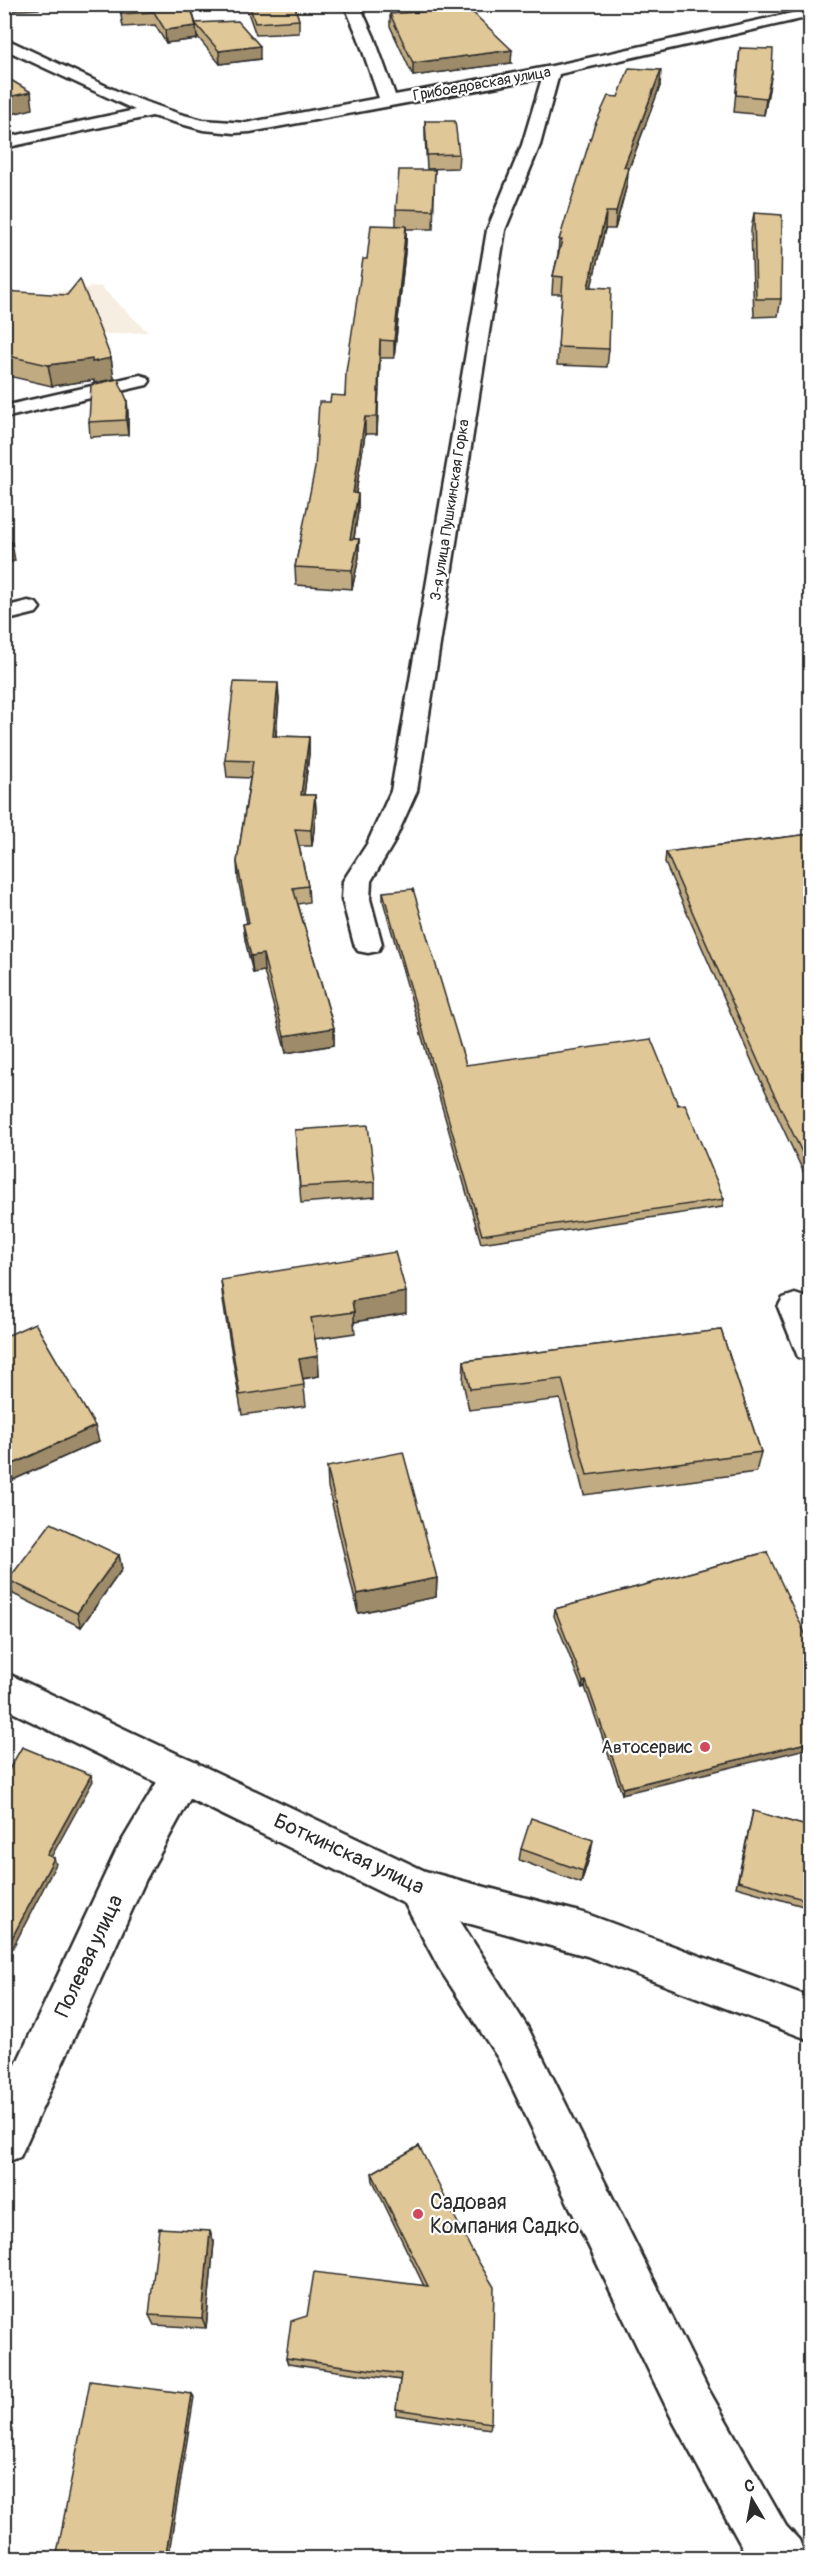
<svg xmlns="http://www.w3.org/2000/svg" width="815" height="2563" viewBox="0 0 815 2563" font-family="Pangolin,sans-serif">
	<style>
		.built { fill: #f6eee0 }
		.lines { fill: none; stroke-linecap: round; stroke-linejoin: round }
		.street-casing { stroke: #2b2b2b; stroke-width: 5 }
		.secondary-casing { stroke: #2b2b2b; stroke-width: 5 }
		.street { fill: #fff; fill-rule: evenodd }
		.secondary { fill: #fff; fill-rule: evenodd }
		.wall { fill: #c1ab82; stroke: #2b2b2b; stroke-width: 1.5 }
		.shaded-wall { fill: #9d8b6a; stroke: #2b2b2b; stroke-width: 1.5 }
		.building { fill: #e0c797; stroke: #2b2b2b; stroke-width: 1.5 }
		.poi-dot { fill: #d1495b; stroke: #fff; stroke-width: 2 }
		.labels { text-anchor: middle; dominant-baseline: central; stroke-width: 4.5; stroke-linejoin: round; paint-order: stroke }
		.far-street-label { font-size: 15px; fill: #2b2b2b; stroke: #fff }
		.poi-label { font-size: 18px; fill: #2b2b2b; stroke: #fff; text-anchor: end }
		.near-street-label { font-size: 21px; fill: #2b2b2b; stroke: #fff }
		.near-poi-label { font-size: 21px; fill: #2b2b2b; stroke: #fff; text-anchor: start }
	</style>
	<rect width="100%" height="100%" fill="#fff"/>
	<filter id="ink" filterUnits="userSpaceOnUse"><feTurbulence type="fractalNoise" baseFrequency=".0167" numOctaves="2"/><feDisplacementMap in="SourceGraphic" scale="12" xChannelSelector="R" yChannelSelector="G"/><feConvolveMatrix kernelMatrix="1 2 1 2 8 2 1 2 1" color-interpolation-filters="sRGB"/></filter>
	<g filter="url(#ink)">
		<path class="built" d="M100,286L148,332L42,338L4,300Z"/>
		<g class="lines">
			<g class="street-casing">
				<g id="street">
					<path d="M344,4H359L374,37L395,95L552,66L810,9V17L559,74L540,145L505,230L417,791L393,844L371,881L370,899L382,944L378,951L368,953L358,951L354,944L342,899L343,881L367,844L391,791L487,230L522,145L542,78L250,132L234,133L203,130L152,116L4,148V138L135,110L4,49V38L121,93L180,114L203,120L246,123L379,98L358,37Z"/>
					<path d="M140,375L147,377L150,381L147,385L4,418V406Z"/>
					<path d="M28,601L36,603L40,608L36,613L4,621V607Z"/>
					<path d="M795,1294L807,1298L810,1305V1361L798,1357L778,1307L783,1298Z"/>
					<path d="M183,1756L197,1762L203,1775L146,1879L20,2157L4,2163V2090L116,1851L169,1762Z"/>
				</g>
			</g>
			<g class="secondary-casing">
				<path id="secondary" d="M4,1672L425,1871L587,1914L810,1997V2040L587,1956L460,1921L528,2028L707,2387L786,2526L799,2540L806,2558H748L673,2421L498,2058L439,1968L405,1904L4,1708Z"/>
			</g>
			<use href="#street" class="street"/>
			<use href="#secondary" class="secondary"/>
		</g>
		<g class="wall">
			<path d="M4,4H39V9L4,11Z"/>
			<path d="M119,4H190L196,24L260,59L220,64L197,36V39L166,43L155,25L123,27Z"/>
			<path d="M245,4H294L299,20V33L256,35Z"/>
			<path d="M390,14L511,63L413,76L390,26Z"/>
			<path d="M740,48L769,89L764,115L734,112Z"/>
			<path d="M660,86L628,171L627,184L615,229H605L591,287L609,349L607,367L557,365L562,294H552L553,276L558,254L559,240L618,97Z"/>
			<path d="M425,121L459,154L458,168L427,169L425,135Z"/>
			<path d="M435,170L433,229H406V242L394,358H380L377,434H365L356,493L358,494V511L354,539H359V557L352,589L296,585L295,567L330,402L345,396L367,259L396,226V209Z"/>
			<path d="M754,213L781,299L778,316L754,317L751,230Z"/>
			<path d="M4,291L111,358L114,379L94,383V380L52,386L4,375Z"/>
			<path d="M127,400L128,415V435L90,437L89,422Z"/>
			<path d="M279,699L276,736L309,737V754L304,795H315L316,812L312,846H299L308,886L309,902L298,904L334,1028V1045L286,1053L264,971L253,973L245,940L243,924L247,923L238,879L237,862L250,778L227,777L225,760Z"/>
			<path d="M810,834V1186L757,1073L665,863L666,852Z"/>
			<path d="M383,892L466,1065L678,1105L724,1199L722,1207L481,1243L383,901Z"/>
			<path d="M295,1130L375,1182V1197L301,1203Z"/>
			<path d="M221,1280L406,1313L354,1322L355,1333L315,1339L318,1356L319,1376L303,1379L306,1406L242,1415L223,1301Z"/>
			<path d="M721,1330L761,1452L756,1472L584,1495L560,1399L469,1410L463,1382L464,1361Z"/>
			<path d="M4,1337L99,1441L13,1480L4,1465Z"/>
			<path d="M327,1467L437,1578L436,1597L358,1613L328,1487Z"/>
			<path d="M767,1552L622,1794L585,1687L582,1688L554,1616L555,1609Z"/>
			<path d="M119,1555L122,1569L81,1627L13,1594L8,1580Z"/>
			<path d="M753,1811L810,1827V1908L736,1887Z"/>
			<path d="M521,1849L591,1852L581,1883L519,1860Z"/>
			<path d="M419,2146L491,2423L490,2429L396,2415V2409L400,2380L288,2364L286,2358L424,2286L373,2181L372,2173Z"/>
			<path d="M214,2242L206,2328L154,2325L149,2315Z"/>
		</g>
		<g class="shaded-wall">
			<path d="M196,26L197,39L166,43L165,30Z"/>
			<path d="M260,46V59L220,64L219,51Z"/>
			<path d="M512,50L511,63L413,76V63Z"/>
			<path d="M661,70L660,86L628,171L627,184L615,229L616,212L624,167Z"/>
			<path d="M772,72L769,89L764,115L766,98Z"/>
			<path d="M31,92L33,109L4,116V98Z"/>
			<path d="M606,212L605,229L587,305L588,287Z"/>
			<path d="M406,226V242L394,358V341Z"/>
			<path d="M380,340V358L377,434V417Z"/>
			<path d="M111,358L114,379L94,383V380L52,386L48,365L92,359Z"/>
			<path d="M127,400L128,415V435L126,420Z"/>
			<path d="M365,417V434L353,511V493Z"/>
			<path d="M358,494V511L351,557L350,539Z"/>
			<path d="M359,539V557L352,589V570Z"/>
			<path d="M12,543L15,561L4,564V545Z"/>
			<path d="M278,683L279,699L274,753L273,736Z"/>
			<path d="M309,737V754L302,811L301,795Z"/>
			<path d="M315,795L316,812L312,846L311,830Z"/>
			<path d="M263,954L264,971L253,973L251,956Z"/>
			<path d="M334,1028V1045L286,1053L284,1036Z"/>
			<path d="M406,1292V1313L354,1322V1312L352,1301Z"/>
			<path d="M318,1356L319,1376L301,1379L299,1359Z"/>
			<path d="M95,1426L99,1441L13,1480L9,1466Z"/>
			<path d="M119,1555L122,1569L81,1627L77,1613Z"/>
			<path d="M437,1578L436,1597L358,1613L357,1594Z"/>
			<path d="M586,1681L585,1687L582,1688L583,1682Z"/>
			<path d="M810,1742V1748L622,1794L623,1788Z"/>
			<path d="M91,1775L93,1781L49,1861L47,1855Z"/>
			<path d="M593,1840L591,1852L581,1883L583,1871Z"/>
			<path d="M54,1858L56,1864L6,1961L4,1957V1953Z"/>
			<path d="M210,2231L214,2242L206,2328L202,2318Z"/>
			<path d="M192,2394L194,2397L168,2559H165Z"/>
		</g>
		<g class="building">
			<path d="M120,4H190L196,26L165,30L154,12L122,14Z"/>
			<path d="M249,4H294L299,20L255,23Z"/>
			<path d="M468,8L512,50L413,63L390,14Z"/>
			<path d="M238,21L260,46L219,51L195,23Z"/>
			<path d="M740,48L773,49L772,72L766,98L736,95Z"/>
			<path d="M629,68L661,70L624,167L628,168L616,212H606L588,287L611,288L609,349L558,347L563,277L553,276L562,240H559L594,127L608,96L618,97Z"/>
			<path d="M4,76L31,92L4,98Z"/>
			<path d="M425,121H455L459,154L427,155Z"/>
			<path d="M399,170H435L433,210L396,209Z"/>
			<path d="M754,213L782,215L781,299H756Z"/>
			<path d="M371,225L406,226L394,341L380,340L377,417H365L353,493L358,494L350,539H359L352,570L295,567L315,468L319,402H330L331,395L345,396L346,372L363,259H367Z"/>
			<path d="M80,279L111,358L92,362V359L48,365L4,355V291L67,295Z"/>
			<path d="M118,379L127,400L126,420L89,422L91,385Z"/>
			<path d="M4,531L12,543L4,545Z"/>
			<path d="M234,682L278,683L273,736L309,737L301,795H315L311,830L295,829L308,886L293,888L334,1028L284,1036L263,954L251,956L243,924L249,923L237,862L253,761L225,760Z"/>
			<path d="M810,834V1169L759,1063L666,852Z"/>
			<path d="M413,889L466,1065L651,1039L678,1105L685,1104L724,1199L482,1235L383,892Z"/>
			<path d="M368,1125L375,1182L300,1187L295,1130Z"/>
			<path d="M395,1252L406,1292L352,1301L354,1312L311,1318L318,1356L299,1359L304,1385L240,1395L221,1280Z"/>
			<path d="M35,1323L95,1426L9,1466L4,1459V1337Z"/>
			<path d="M721,1330L761,1452L587,1475L562,1379L470,1389L464,1361Z"/>
			<path d="M403,1452L437,1578L357,1594L327,1467Z"/>
			<path d="M51,1523L119,1555L77,1613L8,1580Z"/>
			<path d="M767,1552L810,1644V1742L623,1788L586,1681L583,1682L555,1609Z"/>
			<path d="M22,1747L91,1775L47,1855L54,1858L4,1953V1778Z"/>
			<path d="M753,1811L810,1827V1901L738,1881Z"/>
			<path d="M531,1818L593,1840L583,1871L521,1849Z"/>
			<path d="M419,2146L472,2251L494,2287L491,2423L396,2409L401,2374L286,2358L291,2321L307,2316L314,2272L428,2286L372,2173Z"/>
			<path d="M159,2228L210,2231L202,2318L149,2315Z"/>
			<path d="M90,2381L192,2394L165,2559H56Z"/>
		</g>
	</g>
	<g class="poi-dot">
		<circle cx="705" cy="1747" r="6"/>
		<circle cx="418" cy="2214" r="6"/>
	</g>
	<g class="labels">
		<g class="far-street-label">
			<text transform="translate(482 84) rotate(-10)">Грибоедовская улица</text>
			<text transform="translate(450 510) rotate(-81)">3-я улица Пушкинская Горка</text>
		</g>
		<g class="poi-label">
			<text x="693" y="1747">Автосервис</text>
		</g>
		<g class="near-street-label">
			<text transform="translate(349 1854) rotate(25)">Боткинская улица</text>
			<text transform="translate(89 1956) rotate(-65)">Полевая улица</text>
		</g>
		<g class="near-poi-label">
			<text x="430" y="2202">Садовая<tspan x="430" dy="24">Компания Садко</tspan></text>
		</g>
	</g>
	<rect width="815" height="2563" fill="none" stroke="#fff" stroke-width="24"/>
	<rect x="12" y="12" width="791" height="2539" fill="none" stroke="#2b2b2b" stroke-width="2" filter="url(#ink)"/>
	<g transform="translate(752 2500) rotate(350)" stroke="#ffffff" stroke-width="4.5" paint-order="stroke">
	<path d="M0-4.5L10 22L0 15L-10 22Z" fill="#2b2b2b"/>
	<text y="-9" font-size="16" font-weight="bold" text-anchor="middle" fill="#2b2b2b">С</text>
	</g>
</svg>
